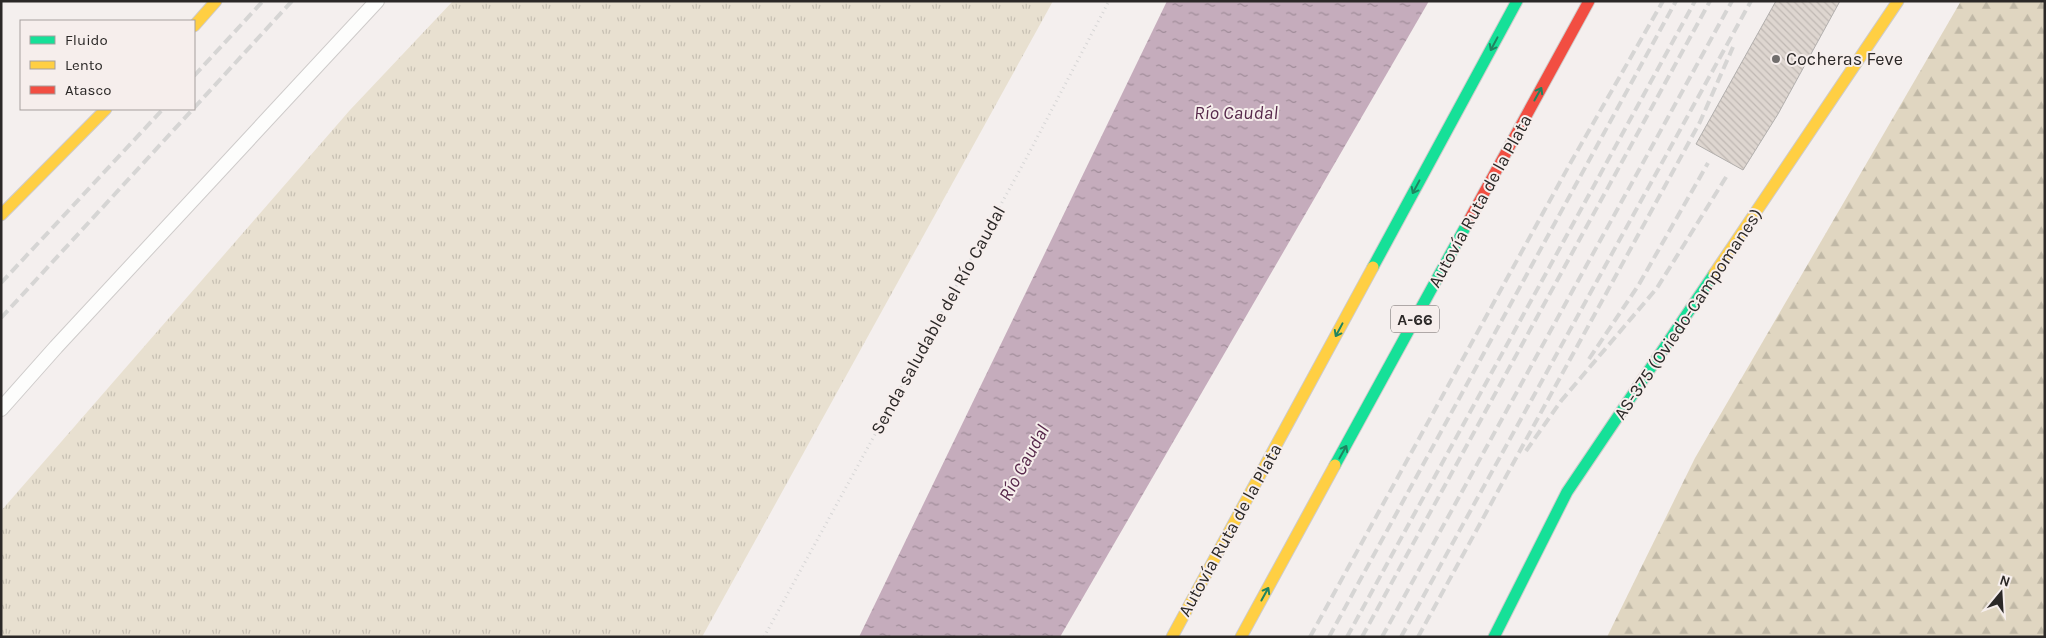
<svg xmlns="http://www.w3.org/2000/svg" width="2046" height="638" viewBox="0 0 2046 638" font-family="Karla,sans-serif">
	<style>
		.grass { fill: url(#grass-tufts) }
		.forest { fill: url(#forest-firs) }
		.water { fill: url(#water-ripples) }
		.building { fill: url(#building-back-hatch); stroke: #b2afad }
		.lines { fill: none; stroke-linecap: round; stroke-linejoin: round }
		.lane-casing { stroke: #cecbca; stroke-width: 16 }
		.fast-casing { stroke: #cecbca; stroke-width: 13 }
		.slow-casing { stroke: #cecbca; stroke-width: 13 }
		.jam-casing { stroke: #cecbca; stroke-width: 13 }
		.path { stroke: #d7d6d6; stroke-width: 3; stroke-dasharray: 1 4; stroke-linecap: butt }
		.lane { stroke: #fdfdfc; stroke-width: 14 }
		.fast { stroke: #16e098; stroke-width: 11 }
		.slow { stroke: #ffcf43; stroke-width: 11 }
		.jam { stroke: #f24e42; stroke-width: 11 }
		.rail { stroke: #d6d5d4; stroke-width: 4; stroke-dasharray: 10 5; stroke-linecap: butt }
		.oneway { stroke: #208460 }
		.poi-dot { fill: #716e6d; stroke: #f6eeec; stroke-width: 2 }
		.labels { text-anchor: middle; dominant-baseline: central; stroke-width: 4; stroke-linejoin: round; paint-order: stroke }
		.shield { fill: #f6eeec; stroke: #686362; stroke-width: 1 }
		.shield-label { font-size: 16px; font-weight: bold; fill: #2b2827 }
		.poi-label { font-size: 18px; fill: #2b2827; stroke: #f6eeec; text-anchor: start }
		.street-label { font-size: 18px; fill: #2b2827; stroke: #f6eeec }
		.water-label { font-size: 19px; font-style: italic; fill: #57294b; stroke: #f6eeec }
	</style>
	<defs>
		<pattern id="grass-tufts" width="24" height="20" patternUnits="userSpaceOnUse" patternTransform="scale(1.25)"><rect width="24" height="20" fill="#e8e0d0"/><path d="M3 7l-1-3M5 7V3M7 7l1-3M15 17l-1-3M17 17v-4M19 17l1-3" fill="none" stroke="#c7c0b3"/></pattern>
		<pattern id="forest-firs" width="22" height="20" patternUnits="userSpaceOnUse" patternTransform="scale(1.25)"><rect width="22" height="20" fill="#e0d6c1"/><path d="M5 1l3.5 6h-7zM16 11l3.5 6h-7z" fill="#c0b8a6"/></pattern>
		<pattern id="water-ripples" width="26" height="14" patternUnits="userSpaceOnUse" patternTransform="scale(1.25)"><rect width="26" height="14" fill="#c5acbc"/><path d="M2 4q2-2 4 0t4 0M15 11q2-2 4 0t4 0" fill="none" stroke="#a08c99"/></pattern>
		<pattern id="building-back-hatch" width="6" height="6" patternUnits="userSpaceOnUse" patternTransform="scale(1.25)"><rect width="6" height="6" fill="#ded6d0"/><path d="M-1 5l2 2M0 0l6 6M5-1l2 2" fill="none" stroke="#bfb8b3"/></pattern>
	</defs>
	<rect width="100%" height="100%" fill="#f4efee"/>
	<path class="grass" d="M453,1H1053L702,637H1V511L350,110Z"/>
	<path class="forest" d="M1961,1H2045V637H1607L1695,458Z"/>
	<path class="water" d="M1167,1H1429L1060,637H859Z"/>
	<path class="building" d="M1776,1H1840L1778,114L1743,170L1696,144Z"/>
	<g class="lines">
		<g class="lane-casing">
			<path id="lane" d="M1,409L56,347L377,1"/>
		</g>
		<g class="fast-casing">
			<g id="fast">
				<path d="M1373,267L1517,1"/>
				<path d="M1335,465L1467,224"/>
				<path d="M1494,637L1567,492L1714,274"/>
			</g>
		</g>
		<g class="slow-casing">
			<g id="slow">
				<path d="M194,26L216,1"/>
				<path d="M1,215L106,109"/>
				<path d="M1714,274L1898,1"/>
				<path d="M1172,637L1373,267"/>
				<path d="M1241,637L1335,465"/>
			</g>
		</g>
		<g class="jam-casing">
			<path id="jam" d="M1467,224L1589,1"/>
		</g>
		<path class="path" d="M764,637L1028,155L1109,1"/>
		<use href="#lane" class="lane"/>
		<use href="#fast" class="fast"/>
		<use href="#slow" class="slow"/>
		<use href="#jam" class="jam"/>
		<g class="rail">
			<path d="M194,76L263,1"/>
			<path d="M194,108L292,1"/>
			<path d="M1,283L163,109"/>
			<path d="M1,318L193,109"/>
			<path d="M1589,359L1638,286L1708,163"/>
			<path d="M1526,451L1561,401L1657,288L1728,174"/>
			<path d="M1310,637L1571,162L1663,1"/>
			<path d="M1329,637L1676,1"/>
			<path d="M1347,637L1695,1"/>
			<path d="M1362,637L1710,1"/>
			<path d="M1382,637L1732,1"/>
			<path d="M1401,637L1751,1"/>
			<path d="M1418,637L1700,122L1733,47"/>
		</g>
	</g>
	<defs><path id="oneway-shaft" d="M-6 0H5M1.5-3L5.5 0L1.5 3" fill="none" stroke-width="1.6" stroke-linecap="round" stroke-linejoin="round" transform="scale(1.25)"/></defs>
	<g class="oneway">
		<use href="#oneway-shaft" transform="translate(1494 44) rotate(118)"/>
		<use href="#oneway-shaft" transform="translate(1538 94) rotate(-61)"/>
		<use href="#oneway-shaft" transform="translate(1416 187) rotate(118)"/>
		<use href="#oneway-shaft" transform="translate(1339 330) rotate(118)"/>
		<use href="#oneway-shaft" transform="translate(1343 452) rotate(-61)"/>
		<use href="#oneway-shaft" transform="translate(1265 594) rotate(-61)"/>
	</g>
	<circle class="poi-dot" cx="1776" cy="59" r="5"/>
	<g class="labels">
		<rect class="shield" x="1391" y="305.5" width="48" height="27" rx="4"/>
		<g class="shield-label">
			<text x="1415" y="319">A-66</text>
		</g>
		<g class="poi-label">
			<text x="1786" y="59">Cocheras Feve</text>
		</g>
		<g class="street-label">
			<text transform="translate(1480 201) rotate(-61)">Autovía Ruta de la Plata</text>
			<text transform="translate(1688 314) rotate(-56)">AS-375 (Oviedo-Campomanes)</text>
			<text transform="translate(938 320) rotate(-61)">Senda saludable del Río Caudal</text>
			<text transform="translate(1230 530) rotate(-61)">Autovía Ruta de la Plata</text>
		</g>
		<g class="water-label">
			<text x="1236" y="113">Río Caudal</text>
			<text transform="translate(1024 463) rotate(-61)">Río Caudal</text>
		</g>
	</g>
	<rect width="2046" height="638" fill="none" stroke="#2b2827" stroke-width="5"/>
	<rect x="20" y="20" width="175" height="90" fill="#f6eeec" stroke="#a59f9d"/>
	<rect x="30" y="36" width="25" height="8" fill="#16e098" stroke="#a59f9d"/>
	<text x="65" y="45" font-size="15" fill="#2b2827">Fluido</text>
	<rect x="30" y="61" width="25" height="8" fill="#ffcf43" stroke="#a59f9d"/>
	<text x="65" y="70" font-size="15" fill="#2b2827">Lento</text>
	<rect x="30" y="86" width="25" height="8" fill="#f24e42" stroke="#a59f9d"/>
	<text x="65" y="95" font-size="15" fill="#2b2827">Atasco</text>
	<g transform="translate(2001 593) rotate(18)" stroke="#f6eeec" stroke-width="4" paint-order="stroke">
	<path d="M0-4L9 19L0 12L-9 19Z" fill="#2b2827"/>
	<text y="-8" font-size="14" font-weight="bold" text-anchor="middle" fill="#2b2827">N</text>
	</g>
</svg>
